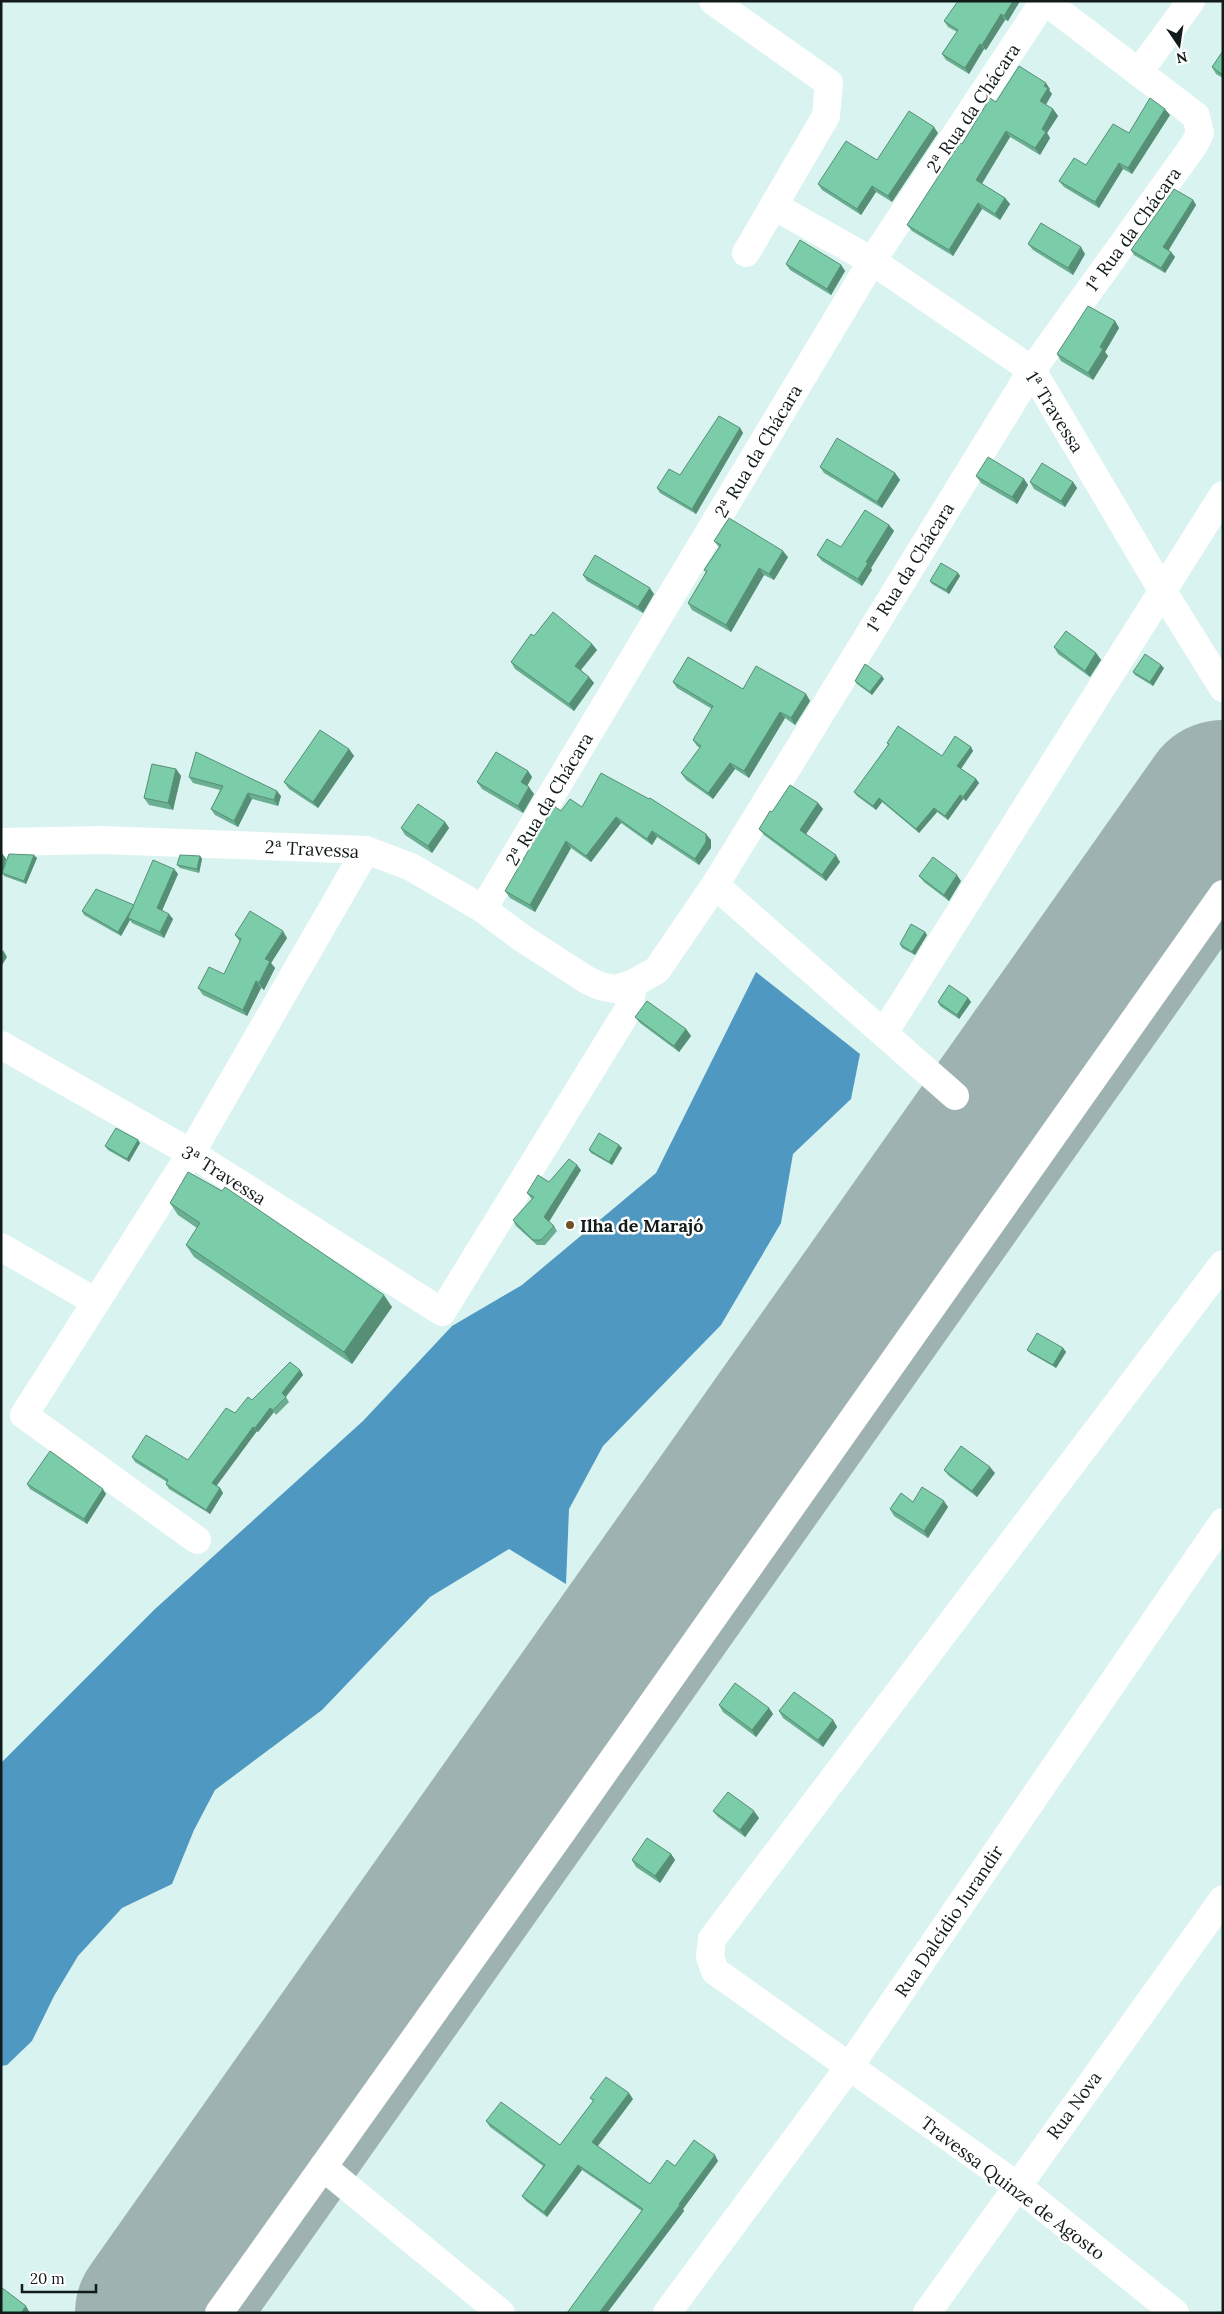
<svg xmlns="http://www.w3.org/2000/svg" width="1224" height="2314" viewBox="0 0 1224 2314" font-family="Lora,serif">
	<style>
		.water { fill: #4f98c1 }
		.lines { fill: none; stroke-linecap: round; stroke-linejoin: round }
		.runway { stroke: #9eb3b1; stroke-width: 166 }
		.minor { stroke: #fff; stroke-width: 28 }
		.wall { fill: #6aaf91 }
		.shaded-wall { fill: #568f76 }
		.building { fill: #7bcca9; stroke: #568f76 }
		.poi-dot { fill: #725128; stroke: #fff; stroke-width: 2 }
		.labels { text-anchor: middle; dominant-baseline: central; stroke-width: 5; stroke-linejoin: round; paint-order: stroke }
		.street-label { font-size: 18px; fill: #111b1a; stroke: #fff }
		.poi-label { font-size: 18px; font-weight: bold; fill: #111b1a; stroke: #fff; text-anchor: start }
	</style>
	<rect width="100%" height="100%" fill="#d9f3f0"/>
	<path class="water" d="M756,972L860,1054L851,1099L793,1154L781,1223L721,1325L603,1446L569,1509L566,1584L509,1549L430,1597L322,1710L215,1790L194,1830L172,1884L122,1908L78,1956L54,1996L32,2041L7,2065L1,2066V1763L155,1609L363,1421L452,1326L522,1285L656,1173Z"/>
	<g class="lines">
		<path class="runway" d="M158,2313L1223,803"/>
		<g class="minor">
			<path d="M713,1L829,83L826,116L746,253"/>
			<path d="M1139,72L1191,1"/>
			<path d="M774,206L872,261L1032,370L1162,590L1223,688"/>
			<path d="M1,842L102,840L366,850L411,867L483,909L522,938L587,980L600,986L615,989L634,983L657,970L715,885L1032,370L1194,145L1200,133L1196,116L1045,1"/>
			<path d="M715,885L955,1096"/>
			<path d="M483,909L872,261L1044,1"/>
			<path d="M884,1033L1223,495"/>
			<path d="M1,1045L191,1153L442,1312L628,1010L634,983"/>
			<path d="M1,1247L96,1302"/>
			<path d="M197,1540L24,1415L191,1153L366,850"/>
			<path d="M323,2167L501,2313"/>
			<path d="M219,2313L559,1836L1223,894"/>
			<path d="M667,2313L849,2067L1223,1522"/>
			<path d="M927,2313L1223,1899"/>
			<path d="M1175,2313L1016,2185L715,1971L710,1957L712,1939L1223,1264"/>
		</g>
	</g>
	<g class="wall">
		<path d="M1020,1L1008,21L1005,20L986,50L984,49L969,74L946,60L942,54L957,32L948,27L944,21Z"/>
		<path d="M1223,51V78L1216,74L1212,67Z"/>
		<path d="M1050,89L1049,90L1052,94L1046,105L1053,109L1058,116L1047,133L1050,138L1040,155L1010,137L982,184L1005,198L1010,204L1000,220L982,209L953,256L912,231L907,225L962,144L996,102Z"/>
		<path d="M1170,115L1132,174L1123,169L1099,208L1064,187L1059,181L1086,165L1129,133Z"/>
		<path d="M938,133L892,202L876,192L861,215L822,190L818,184L877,160Z"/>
		<path d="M1193,200L1196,205L1168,250L1171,252L1175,257L1165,273L1134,255L1131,250Z"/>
		<path d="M1028,244L1085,254L1073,275L1033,250Z"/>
		<path d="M786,264L841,265L845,271L831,295L790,270Z"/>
		<path d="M1115,321L1119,328L1105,352L1108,356L1093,380L1061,361L1057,354Z"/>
		<path d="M740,428L743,433L696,514L660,493L657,488L680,475Z"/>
		<path d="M820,467L895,473L900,480L882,508L824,473Z"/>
		<path d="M976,476L1024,479L1028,485L1017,504L981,483Z"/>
		<path d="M1030,482H1073L1077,488L1065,507L1034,489Z"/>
		<path d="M889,525L894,531L871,568L872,570L862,586L822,561L817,555L841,547Z"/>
		<path d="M714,541L788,557L774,580L764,575L731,632L692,610L688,603L706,572L704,570L719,547Z"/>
		<path d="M958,573L960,576L949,594L932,584L930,581Z"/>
		<path d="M583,575L654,594L643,613L587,581Z"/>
		<path d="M534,636L592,644L597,650L581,670L589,677L594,683L574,711L515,669L511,662Z"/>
		<path d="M1054,647L1096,653L1101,660L1090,677L1058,654Z"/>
		<path d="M1164,668L1153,686L1135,675L1133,672Z"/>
		<path d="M884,679L872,695L857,684L855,681Z"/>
		<path d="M673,682L806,694L810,701L795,725L785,718L749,778L735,769L713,799L686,780L681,773L700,748L697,746L693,740L712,709L677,688Z"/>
		<path d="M887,743L942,756L971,747L973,751L961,769L976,779L979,783L966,801L963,799L948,820L937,812L919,833L882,802L876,810L857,796L854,792L888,745Z"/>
		<path d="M349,749L354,756L318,808L289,789L284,782Z"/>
		<path d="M176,769L181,776L173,810L149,805L144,798Z"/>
		<path d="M528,771L532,777L527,786L534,794L523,813L482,789L477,782Z"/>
		<path d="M189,777L281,796L278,806L252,799L238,827L215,815L211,809L220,790L193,783Z"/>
		<path d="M649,799L711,840V848L699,865L657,837L652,845L621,823L591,862L571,848L535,912L510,898L505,891L561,811L582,807Z"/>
		<path d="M818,803L823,809L806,834L840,862L826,881L764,835L759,829L772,812Z"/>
		<path d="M445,822L449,828L432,853L405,835L401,828Z"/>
		<path d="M1,853L6,859L4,869L37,858L26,884L4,876L3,873L1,878Z"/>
		<path d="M200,856L202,859L199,873L180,868L177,865Z"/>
		<path d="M174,869L178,874L162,910L173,919L164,938L132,923L130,920L121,936L84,915L82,911L134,905Z"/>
		<path d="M919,876L961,881L949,901L924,882Z"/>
		<path d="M925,932L927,935L915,955L902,948L900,944Z"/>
		<path d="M235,935L287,938L271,963L275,968L264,990L261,988L247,1016L203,995L198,988L224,974L240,942Z"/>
		<path d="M968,998L971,1002L959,1019L940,1006L938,1002Z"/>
		<path d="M635,1017L686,1029L691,1036L679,1052L640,1023Z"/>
		<path d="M140,1143L129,1162L108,1150L105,1146Z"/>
		<path d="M619,1145L622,1148L612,1165L591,1153L589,1150Z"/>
		<path d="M581,1170L549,1222L554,1226L557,1231L545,1245H537L516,1226L513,1220L532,1199L531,1198L527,1193L549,1182Z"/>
		<path d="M170,1203L392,1307L352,1364L194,1257L186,1245L197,1228L178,1215Z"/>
		<path d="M1063,1348L1066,1352L1056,1368L1030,1353L1027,1350Z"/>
		<path d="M300,1370L303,1375L286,1397L289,1402L276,1415L274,1412L258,1432L257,1431L216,1486L220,1488L223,1493L210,1514L169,1489L166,1484L167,1482L135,1462L132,1457L188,1460L235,1413L252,1400Z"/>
		<path d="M944,1470L995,1473L977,1497L949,1476Z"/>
		<path d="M27,1484L106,1494L87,1524L30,1489Z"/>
		<path d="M913,1502L948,1507L928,1538L894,1516L890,1509Z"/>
		<path d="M719,1705L769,1708L773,1714L756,1737L723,1712Z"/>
		<path d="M779,1711L833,1720L837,1727L823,1747L783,1718Z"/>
		<path d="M713,1811L759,1818L745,1837L718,1817Z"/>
		<path d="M671,1854L675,1860L660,1883L636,1867L632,1860Z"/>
		<path d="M590,2098L633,2099L598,2146L650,2184L675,2166L718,2161L683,2209L684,2211L607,2313H567L642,2211L582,2170L547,2217L526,2201L522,2196L543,2166L490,2127L486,2121L560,2145L593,2101Z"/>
	</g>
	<g class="shaded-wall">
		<path d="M1013,1H1020L1008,21L1004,16Z"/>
		<path d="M1001,14L1005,20L986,50L982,45Z"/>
		<path d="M980,44L984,49L969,74L965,68Z"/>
		<path d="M1046,83L1050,89L1049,90L1052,94L1044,107L1040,101L1044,86Z"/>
		<path d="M1053,109L1058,116L1047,133L1050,138L1040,155L1035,148L1042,129Z"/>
		<path d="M1165,109L1170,115L1132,174L1128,168Z"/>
		<path d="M934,127L938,133L892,202L888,196Z"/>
		<path d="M1006,131L1010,137L980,186L976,180Z"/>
		<path d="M1119,163L1123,169L1099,208L1095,202Z"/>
		<path d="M872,186L876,192L861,215L857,209Z"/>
		<path d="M1005,198L1010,204L1000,220L995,214Z"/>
		<path d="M1193,200L1196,205L1167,253L1163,247Z"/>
		<path d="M978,203L982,209L953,256L949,250Z"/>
		<path d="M1081,247L1085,254L1073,275L1068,268Z"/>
		<path d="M1171,252L1175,257L1165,273L1161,268Z"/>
		<path d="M841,265L845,271L831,295L827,289Z"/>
		<path d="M1115,321L1119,328L1105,352L1108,356L1093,380L1088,373L1100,347Z"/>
		<path d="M740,428L743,433L696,514L692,509Z"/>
		<path d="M895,473L900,480L882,508L877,502Z"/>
		<path d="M1024,479L1028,485L1017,504L1012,497Z"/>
		<path d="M1073,482L1077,488L1065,507L1061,501Z"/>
		<path d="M889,525L894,531L871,568L872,570L862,586L858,579L866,562Z"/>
		<path d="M783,551L788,557L774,580L769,574Z"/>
		<path d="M759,568L764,575L731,632L726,625Z"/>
		<path d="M958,573L960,576L949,594L946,590Z"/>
		<path d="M650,588L654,594L643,613L638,607Z"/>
		<path d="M592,644L597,650L579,672L575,666Z"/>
		<path d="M1096,653L1101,660L1090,677L1085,671Z"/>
		<path d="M1161,665L1164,668L1153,686L1150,682Z"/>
		<path d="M882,676L884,679L872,695L870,692Z"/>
		<path d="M589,677L594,683L574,711L569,704Z"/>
		<path d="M806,694L810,701L795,725L791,718Z"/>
		<path d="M780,712L785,718L749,778L744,771Z"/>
		<path d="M971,747L973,751L960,770L957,766Z"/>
		<path d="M349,749L354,756L318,808L313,802Z"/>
		<path d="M730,763L735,769L713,799L708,793Z"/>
		<path d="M176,769L181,776L173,810L168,803Z"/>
		<path d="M528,771L532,777L526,788L521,782Z"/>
		<path d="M976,779L979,783L966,801L963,797Z"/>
		<path d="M529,787L534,794L523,813L518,806Z"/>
		<path d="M277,791L281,796L278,806L274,800Z"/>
		<path d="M248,793L252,799L238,827L234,821Z"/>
		<path d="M960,795L963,799L948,820L945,816Z"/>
		<path d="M879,798L882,802L876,810L873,806Z"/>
		<path d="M818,803L823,809L804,837L800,830Z"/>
		<path d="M934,808L937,812L919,833L916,829Z"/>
		<path d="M616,817L621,823L591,862L586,856Z"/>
		<path d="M445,822L449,828L432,853L428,846Z"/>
		<path d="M652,831L657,837L652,845L647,839Z"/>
		<path d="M706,834L711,840V848L699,865L695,859Z"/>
		<path d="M566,841L571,848L535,912L530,905Z"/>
		<path d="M2,853L6,859L1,878V854Z"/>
		<path d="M34,855L37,858L26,884L24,881Z"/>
		<path d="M836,855L840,862L826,881L822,875Z"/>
		<path d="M200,856L202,859L199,873L197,869Z"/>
		<path d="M174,869L178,874L161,913L157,908Z"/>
		<path d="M957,875L961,881L949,901L944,895Z"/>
		<path d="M134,905L128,918L130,920L121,936L118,932Z"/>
		<path d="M169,914L173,919L164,938L160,932Z"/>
		<path d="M283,931L287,938L271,963L275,968L264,990L259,983L265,959Z"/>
		<path d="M925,932L927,935L915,955L912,952Z"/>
		<path d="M3,950L7,957L1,967V954Z"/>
		<path d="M256,981L261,988L247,1016L243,1010Z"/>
		<path d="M968,998L971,1002L959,1019L957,1015Z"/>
		<path d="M686,1029L691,1036L679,1052L674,1046Z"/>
		<path d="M138,1140L140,1143L129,1162L127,1159Z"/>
		<path d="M619,1145L622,1148L612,1165L609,1162Z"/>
		<path d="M577,1165L581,1170L548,1223L544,1217Z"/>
		<path d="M384,1295L392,1307L352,1364L344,1352Z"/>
		<path d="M1063,1348L1066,1352L1056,1368L1053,1365Z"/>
		<path d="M300,1370L303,1375L285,1397L282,1393Z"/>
		<path d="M270,1408L274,1412L258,1432L255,1428Z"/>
		<path d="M253,1427L257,1431L215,1488L212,1483Z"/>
		<path d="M990,1467L995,1473L977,1497L972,1491Z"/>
		<path d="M220,1488L223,1493L210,1514L206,1510Z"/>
		<path d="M103,1489L106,1494L87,1524L84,1519Z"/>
		<path d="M944,1501L948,1507L928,1538L924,1531Z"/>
		<path d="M769,1708L773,1714L756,1737L752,1730Z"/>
		<path d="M833,1720L837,1727L823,1747L818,1740Z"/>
		<path d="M754,1811L759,1818L745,1837L740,1830Z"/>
		<path d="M671,1854L675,1860L660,1883L655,1876Z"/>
		<path d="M629,2093L633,2099L596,2148L592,2142Z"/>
		<path d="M715,2155L718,2161L683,2209L684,2211L607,2313H599Z"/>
		<path d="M578,2165L582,2170L547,2217L544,2212Z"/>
		<path d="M26,2306L30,2313H21Z"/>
	</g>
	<g class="building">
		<path d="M958,1H1013L1004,16L1001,14L982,45L980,44L965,68L942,54L958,30L944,21Z"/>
		<path d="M1223,51V75L1212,67Z"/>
		<path d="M1019,66L1046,83L1044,86L1048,88L1040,101L1053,109L1042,129L1046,132L1035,148L1006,131L976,180L1005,198L995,214L978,203L949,250L907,225L960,143L962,144L990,98L996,102Z"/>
		<path d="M1150,98L1165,109L1128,168L1119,163L1095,202L1059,181L1074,158L1086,165L1113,124L1129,133Z"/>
		<path d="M909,111L934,127L888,196L872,186L857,209L818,184L846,141L877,160Z"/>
		<path d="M1174,189L1193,200L1163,247L1171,252L1161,268L1131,250Z"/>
		<path d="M1041,223L1081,247L1068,268L1028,244Z"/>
		<path d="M800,240L841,265L827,289L786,264Z"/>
		<path d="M1088,306L1115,321L1100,347L1103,349L1088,373L1057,354Z"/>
		<path d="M719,416L740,428L692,509L657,488L669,469L680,475Z"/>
		<path d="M837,438L895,473L877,502L820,467Z"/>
		<path d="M988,457L1024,479L1012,497L976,476Z"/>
		<path d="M1042,463L1073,482L1061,501L1030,482Z"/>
		<path d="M865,510L889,525L866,562L868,563L858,579L817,555L827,539L841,547Z"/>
		<path d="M729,518L783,551L769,574L759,568L726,625L688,603L707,571L704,570L721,545L714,541Z"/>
		<path d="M595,555L650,588L638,607L583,575Z"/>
		<path d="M941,563L958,573L946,590L930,581Z"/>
		<path d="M553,612L592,644L575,666L589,677L569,704L511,662L531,634L534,636Z"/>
		<path d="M1066,631L1096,653L1085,671L1054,647Z"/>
		<path d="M1145,654L1161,665L1150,682L1133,672Z"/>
		<path d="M688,657L743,689L756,666L806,694L791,718L780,712L744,771L730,763L708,793L681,773L701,746L693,740L713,706L673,682Z"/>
		<path d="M865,664L882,676L870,692L855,681Z"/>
		<path d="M898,726L942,756L955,736L971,747L957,766L976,779L963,797L960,795L945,816L934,808L916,829L879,798L873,806L854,792L889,744L887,743Z"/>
		<path d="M320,730L349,749L313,802L284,782Z"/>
		<path d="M196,752L277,791L274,800L248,793L234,821L211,809L223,786L189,777Z"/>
		<path d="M496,752L528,771L521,782L529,787L518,806L477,782Z"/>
		<path d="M152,764L176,769L168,803L144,798Z"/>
		<path d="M601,773L649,799L650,798L706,834V842L695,859L652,831L647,839L616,817L586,856L566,841L530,905L505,891L554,806L561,811L570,799L582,807Z"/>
		<path d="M790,785L818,803L800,830L836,855L822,875L759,829L770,811L772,812Z"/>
		<path d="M418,804L445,822L428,846L401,828Z"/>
		<path d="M9,854L34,855L24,881L2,873Z"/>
		<path d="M180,855L200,856L197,869L177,865Z"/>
		<path d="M933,857L957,875L944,895L919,876Z"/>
		<path d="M153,860L174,869L157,908L169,914L160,932L128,918Z"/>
		<path d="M96,889L134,905L118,932L82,911Z"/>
		<path d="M250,911L283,931L265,959L270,961L259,983L256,981L243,1010L198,988L209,967L224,974L241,939L235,935Z"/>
		<path d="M911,924L925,932L912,952L900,944Z"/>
		<path d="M949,985L968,998L957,1015L938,1002Z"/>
		<path d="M647,1001L686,1029L674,1046L635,1017Z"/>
		<path d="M116,1128L138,1140L127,1159L105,1146Z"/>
		<path d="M599,1133L619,1145L609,1162L589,1150Z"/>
		<path d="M569,1159L577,1165L544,1217L554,1226L541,1240H533L513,1220L534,1197L527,1193L538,1175L549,1182Z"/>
		<path d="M188,1172L222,1191L225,1187L384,1295L344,1352L186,1245L200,1223L170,1203Z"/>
		<path d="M1037,1333L1063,1348L1053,1365L1027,1350Z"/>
		<path d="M290,1362L300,1370L282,1393L286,1397L273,1410L270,1408L255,1428L253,1427L212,1483L220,1488L206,1510L166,1484L168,1480L132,1457L146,1435L188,1460L226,1408L235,1413L248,1397L252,1400Z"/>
		<path d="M961,1446L990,1467L972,1491L944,1470Z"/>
		<path d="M50,1451L103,1489L84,1519L27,1484Z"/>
		<path d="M922,1487L944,1501L924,1531L890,1509L901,1493L913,1502Z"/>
		<path d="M735,1683L769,1708L752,1730L719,1705Z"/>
		<path d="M794,1692L833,1720L818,1740L779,1711Z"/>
		<path d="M728,1792L754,1811L740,1830L713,1811Z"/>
		<path d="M647,1838L671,1854L655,1876L632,1860Z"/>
		<path d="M606,2077L629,2093L592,2142L650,2184L667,2160L675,2166L694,2140L715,2155L679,2204L680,2205L599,2313H567L643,2209L578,2165L544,2212L522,2196L545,2165L486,2121L501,2102L560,2145L594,2100L590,2098Z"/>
		<path d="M1,2287L26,2306L21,2313H1Z"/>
	</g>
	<circle class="poi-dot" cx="570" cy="1225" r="5"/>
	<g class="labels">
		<g class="street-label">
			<text transform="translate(973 108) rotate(-56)">2ª Rua da Chácara</text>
			<text transform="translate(1133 229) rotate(-54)">1ª Rua da Chácara</text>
			<text transform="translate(1055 412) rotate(58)">1ª Travessa</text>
			<text transform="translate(758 451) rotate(-59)">2ª Rua da Chácara</text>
			<text transform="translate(910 567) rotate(-58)">1ª Rua da Chácara</text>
			<text transform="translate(549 799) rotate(-59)">2ª Rua da Chácara</text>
			<text transform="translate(312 849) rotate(3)">2ª Travessa</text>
			<text transform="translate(224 1175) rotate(32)">3ª Travessa</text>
			<text transform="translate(949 1921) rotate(-56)">Rua Dalcídio Jurandir</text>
			<text transform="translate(1074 2105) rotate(-54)">Rua Nova</text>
			<text transform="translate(1013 2188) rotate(37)">Travessa Quinze de Agosto</text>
		</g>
		<g class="poi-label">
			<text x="580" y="1225">Ilha de Marajó</text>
		</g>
	</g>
	<rect width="1224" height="2314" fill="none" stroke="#111b1a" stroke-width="5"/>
	<g transform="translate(1179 45) rotate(167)" stroke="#ffffff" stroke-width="4" paint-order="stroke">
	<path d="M0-4L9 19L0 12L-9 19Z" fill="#111b1a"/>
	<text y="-8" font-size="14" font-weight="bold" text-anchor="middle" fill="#111b1a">N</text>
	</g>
	<path d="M22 2284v8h74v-8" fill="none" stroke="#111b1a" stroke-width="2.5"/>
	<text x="30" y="2284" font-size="15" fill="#111b1a" stroke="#ffffff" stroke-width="4" paint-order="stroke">20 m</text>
</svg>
